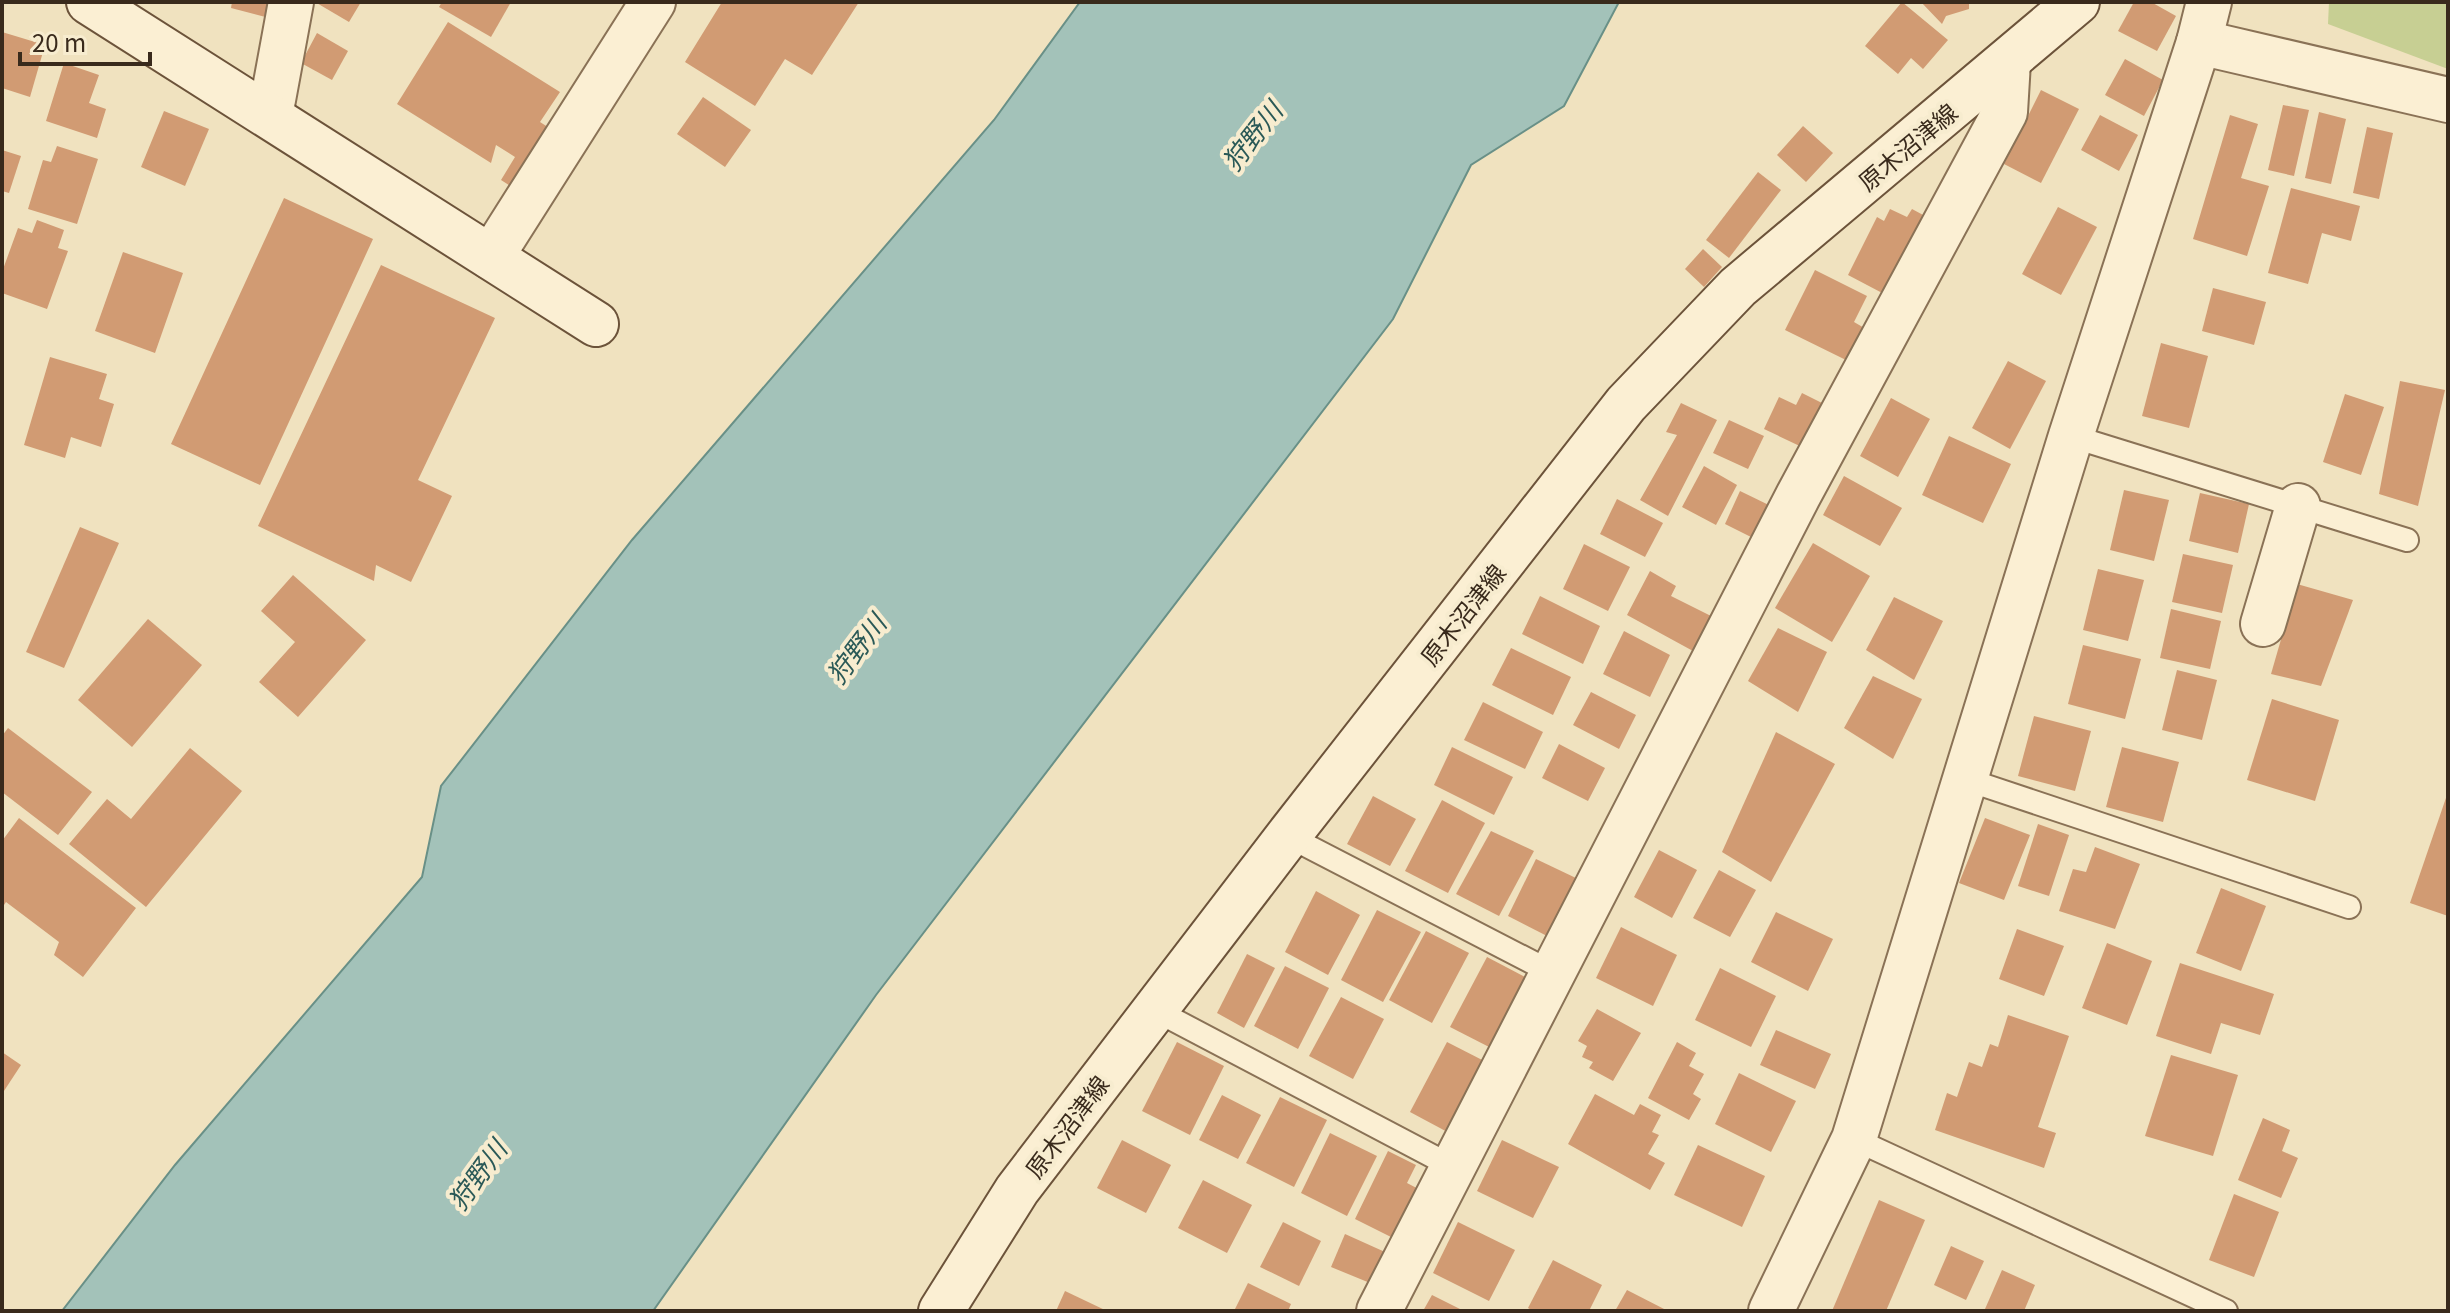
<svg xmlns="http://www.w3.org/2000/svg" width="2450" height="1313" viewBox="0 0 2450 1313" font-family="Georgia,'Noto Sans JP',serif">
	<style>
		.green { fill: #c7cf93 }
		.water { fill: #a3c2b9; stroke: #699087; stroke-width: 2 }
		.building { fill: #d19b73 }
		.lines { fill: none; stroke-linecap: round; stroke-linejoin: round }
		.lane-casing { stroke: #8a7256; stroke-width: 26 }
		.street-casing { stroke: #8a7256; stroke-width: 48 }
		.secondary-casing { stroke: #6c533a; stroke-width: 48 }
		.lane { stroke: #fbefd3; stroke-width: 22 }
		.street { stroke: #fbefd3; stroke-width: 44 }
		.secondary { stroke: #fbefd3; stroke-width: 44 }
		.labels { text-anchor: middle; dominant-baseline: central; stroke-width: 8; stroke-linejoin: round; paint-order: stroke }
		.street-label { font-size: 24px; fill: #392a1c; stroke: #f7eccf }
		.water-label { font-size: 26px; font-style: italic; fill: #2a5957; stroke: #f7eccf }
	</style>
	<rect width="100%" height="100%" fill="#f0e2bf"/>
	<path class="green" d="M2329,2H2448V69L2328,24Z"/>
	<path class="water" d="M1080,2H1619L1564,106L1471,165L1393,319L876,995L653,1311H62L175,1165L422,877L441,786L632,540L994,120Z"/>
	<g class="building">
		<path d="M232,2H277L273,19L231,8Z"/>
		<path d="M315,2H361L349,22Z"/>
		<path d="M442,2H511L491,37L439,7Z"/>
		<path d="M722,2H859L812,75L785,59L755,106L685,62Z"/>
		<path d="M1902,2L1948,40L1923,69L1911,58L1898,74L1865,46Z"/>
		<path d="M1921,2H1969V9L1946,16L1942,24Z"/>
		<path d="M2134,2H2151L2176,16L2157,51L2118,31Z"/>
		<path d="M448,22L560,92L540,122L554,131L517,190L501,180L515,157L496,145L491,163L397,104Z"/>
		<path d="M2,32L45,45L30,97L2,88Z"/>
		<path d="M317,33L348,51L332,80L301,63Z"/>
		<path d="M2125,59L2163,80L2144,116L2105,95Z"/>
		<path d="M64,63L99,75L89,103L106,109L97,138L46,121Z"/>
		<path d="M2041,90L2079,109L2041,183L2004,164Z"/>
		<path d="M703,97L751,130L725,167L677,134Z"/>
		<path d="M2283,105L2309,110L2294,176L2268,170Z"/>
		<path d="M164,111L209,129L185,186L141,167Z"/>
		<path d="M2319,112L2346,119L2331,184L2305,178Z"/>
		<path d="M2100,115L2138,135L2119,171L2081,150Z"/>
		<path d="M2230,115L2258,124L2241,178L2269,186L2247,256L2193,239Z"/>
		<path d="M1803,126L1833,153L1806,182L1777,155Z"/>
		<path d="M2367,127L2393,133L2379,199L2353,193Z"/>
		<path d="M57,146L98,159L77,224L28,209L43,160L51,162Z"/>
		<path d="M2,150L21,156L9,193L2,191Z"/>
		<path d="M1758,172L1781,190L1729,258L1706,240Z"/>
		<path d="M2291,188L2360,206L2351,241L2322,233L2308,284L2268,273Z"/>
		<path d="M284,198L373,239L260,485L171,444Z"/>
		<path d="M2058,207L2097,227L2061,295L2022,274Z"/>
		<path d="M1890,209L1907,217L1912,209L1925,216L1886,295L1848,275L1877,217L1884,221Z"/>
		<path d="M37,220L64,230L58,248L68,251L47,309L2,293V272L18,228L32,233Z"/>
		<path d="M1703,249L1722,267L1704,287L1685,269Z"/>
		<path d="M123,252L183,273L155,353L95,331Z"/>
		<path d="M381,265L495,318L418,480L452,496L411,582L376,565L374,581L258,526Z"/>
		<path d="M1815,270L1867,296L1854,322L1866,329L1850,362L1785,330Z"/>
		<path d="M2213,288L2266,302L2254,345L2202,331Z"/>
		<path d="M2161,343L2208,356L2189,428L2142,416Z"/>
		<path d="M50,357L107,374L99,399L114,404L101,447L71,437L65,458L24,445Z"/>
		<path d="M2008,361L2046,381L2010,449L1972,428Z"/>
		<path d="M2400,381L2445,390L2418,506L2379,494Z"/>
		<path d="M1802,393L1828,406L1806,449L1764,429L1779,397L1796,405Z"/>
		<path d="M2345,394L2384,407L2361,475L2323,462Z"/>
		<path d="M1891,398L1930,419L1898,477L1860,456Z"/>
		<path d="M1681,403L1717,420L1668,516L1640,500L1677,435L1666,432Z"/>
		<path d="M1729,420L1764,436L1748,469L1713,453Z"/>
		<path d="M1949,436L2011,464L1983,523L1922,495Z"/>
		<path d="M1704,466L1737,485L1716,525L1682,507Z"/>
		<path d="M1844,476L1902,508L1880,546L1823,515Z"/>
		<path d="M2124,490L2169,500L2154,561L2110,550Z"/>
		<path d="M1740,491L1775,508L1759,541L1725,524Z"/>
		<path d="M2200,493L2249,504L2238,553L2189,541Z"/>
		<path d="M1617,499L1663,523L1645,557L1600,534Z"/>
		<path d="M80,527L119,543L64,668L26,652Z"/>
		<path d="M1813,543L1870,576L1832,642L1775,608Z"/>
		<path d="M1584,544L1630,567L1608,611L1563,589Z"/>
		<path d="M2183,554L2233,565L2222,613L2172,602Z"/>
		<path d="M2098,569L2144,580L2128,641L2083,630Z"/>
		<path d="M1650,571L1676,586L1671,596L1711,616L1693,651L1627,615Z"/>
		<path d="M293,575L366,640L298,717L259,682L295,642L261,611Z"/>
		<path d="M2297,584L2353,600L2321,686L2271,674Z"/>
		<path d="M1540,596L1600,626L1583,664L1522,634Z"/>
		<path d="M1894,597L1943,621L1914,680L1866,650Z"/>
		<path d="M2171,609L2221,621L2210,669L2160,658Z"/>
		<path d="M148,619L202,665L132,747L78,700Z"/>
		<path d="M1778,628L1827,652L1798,712L1748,681Z"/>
		<path d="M1624,631L1670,655L1650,697L1603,674Z"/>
		<path d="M2083,645L2141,659L2125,719L2068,704Z"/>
		<path d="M1511,648L1571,677L1553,715L1492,685Z"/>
		<path d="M2177,670L2217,680L2202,740L2162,730Z"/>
		<path d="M1873,676L1922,699L1893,759L1844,728Z"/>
		<path d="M1591,692L1636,715L1619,749L1573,725Z"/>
		<path d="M2272,699L2339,720L2315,801L2247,780Z"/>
		<path d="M1483,702L1543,732L1525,769L1464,740Z"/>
		<path d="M2034,716L2091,731L2075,791L2018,776Z"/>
		<path d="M8,728L92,792L58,835L2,792V736Z"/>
		<path d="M1776,732L1835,764L1771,882L1722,852Z"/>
		<path d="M1559,744L1605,768L1588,801L1542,778Z"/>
		<path d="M1452,747L1513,777L1494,815L1434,785Z"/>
		<path d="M2122,747L2179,762L2163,822L2106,807Z"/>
		<path d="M190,748L242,791L146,907L69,844L107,799L131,819Z"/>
		<path d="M2448,792V916L2410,903Z"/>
		<path d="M1373,796L1416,819L1390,866L1347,844Z"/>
		<path d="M1442,800L1485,823L1448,893L1405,871Z"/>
		<path d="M19,818L136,908L83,977L54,955L59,942L6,902L2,908V841Z"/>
		<path d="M1985,818L2030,835L2004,900L1959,883Z"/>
		<path d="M2038,824L2069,835L2049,896L2018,886Z"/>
		<path d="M1491,831L1534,851L1499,916L1456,894Z"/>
		<path d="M2095,847L2140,864L2115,929L2059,911L2073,869L2086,872Z"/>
		<path d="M1659,850L1697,870L1672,918L1634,897Z"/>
		<path d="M1536,859L1578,879L1549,937L1508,916Z"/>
		<path d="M1719,870L1756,890L1730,937L1693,918Z"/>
		<path d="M2221,888L2266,906L2241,971L2196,953Z"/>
		<path d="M1316,891L1360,915L1328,975L1285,952Z"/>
		<path d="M1377,910L1421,932L1383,1002L1341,980Z"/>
		<path d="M1776,912L1833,939L1808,991L1751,962Z"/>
		<path d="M1621,927L1677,955L1653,1006L1596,978Z"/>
		<path d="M2017,929L2064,946L2044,996L1999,979Z"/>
		<path d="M1426,931L1469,953L1432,1023L1389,1000Z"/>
		<path d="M2107,943L2152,961L2127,1025L2082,1008Z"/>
		<path d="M1247,954L1275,968L1244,1028L1217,1013Z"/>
		<path d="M1487,957L1529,979L1493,1049L1450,1027Z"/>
		<path d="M2180,963L2274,994L2260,1035L2221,1023L2211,1054L2156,1036Z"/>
		<path d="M1285,966L1329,988L1298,1049L1254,1026Z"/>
		<path d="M1720,968L1776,996L1751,1047L1695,1020Z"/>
		<path d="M1341,997L1384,1019L1353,1079L1309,1056Z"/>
		<path d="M1597,1009L1641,1033L1613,1081L1589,1068L1593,1062L1582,1057L1587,1046L1578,1041Z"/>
		<path d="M2008,1015L2069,1036L2038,1127L2056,1133L2044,1168L1935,1130L1947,1093L1957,1097L1969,1062L1982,1067L1990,1044L1998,1047Z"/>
		<path d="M1776,1030L1831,1054L1815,1089L1760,1065Z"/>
		<path d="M1177,1042L1224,1066L1190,1135L1142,1111Z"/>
		<path d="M1447,1042L1490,1064L1453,1135L1410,1112Z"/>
		<path d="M1677,1042L1696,1053L1689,1066L1704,1074L1693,1094L1701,1099L1689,1120L1648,1098Z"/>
		<path d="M2,1052L21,1065L2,1094Z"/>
		<path d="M2171,1055L2238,1075L2213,1156L2145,1136Z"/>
		<path d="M1739,1073L1796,1101L1771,1152L1715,1124Z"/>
		<path d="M1595,1094L1634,1115L1640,1104L1661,1115L1652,1132L1659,1135L1648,1154L1665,1163L1650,1190L1568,1144Z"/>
		<path d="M1222,1095L1261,1115L1238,1159L1199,1140Z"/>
		<path d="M1280,1097L1327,1120L1294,1187L1246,1163Z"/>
		<path d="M2263,1118L2290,1130L2282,1151L2298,1158L2281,1198L2238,1180Z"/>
		<path d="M1330,1133L1377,1156L1347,1216L1301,1193Z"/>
		<path d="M1122,1140L1171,1165L1146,1213L1097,1188Z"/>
		<path d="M1502,1140L1559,1167L1533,1218L1477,1191Z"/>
		<path d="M1698,1145L1765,1176L1742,1227L1674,1195Z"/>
		<path d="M1388,1151L1416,1165L1407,1183L1430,1195L1405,1244L1355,1219Z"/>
		<path d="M1203,1180L1252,1205L1227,1253L1178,1228Z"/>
		<path d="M2234,1194L2279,1212L2254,1277L2209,1260Z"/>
		<path d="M1879,1200L1925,1220L1886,1311H1832Z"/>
		<path d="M1283,1222L1321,1241L1299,1286L1260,1267Z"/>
		<path d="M1458,1222L1515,1250L1489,1301L1433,1273Z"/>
		<path d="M1345,1234L1385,1252L1370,1283L1331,1267Z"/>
		<path d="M1951,1246L1984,1261L1966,1300L1934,1285Z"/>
		<path d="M1553,1260L1602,1285L1589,1311H1533L1528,1308Z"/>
		<path d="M2002,1270L2035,1285L2024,1311L1985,1309Z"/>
		<path d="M1248,1283L1291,1304L1288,1311H1234Z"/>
		<path d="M1627,1290L1668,1311H1615Z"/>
		<path d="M1065,1291L1107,1311H1056Z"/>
		<path d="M1432,1295L1464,1311H1423Z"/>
	</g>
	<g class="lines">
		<g class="lane-casing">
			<g id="lane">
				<path d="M2071,436L2407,540"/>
				<path d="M1965,779L2349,907"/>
				<path d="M1288,836L1553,973"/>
				<path d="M1155,1010L1453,1167"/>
				<path d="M1854,1139L2226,1311"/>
			</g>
		</g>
		<g class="street-casing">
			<g id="street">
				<path d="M2199,42L2448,100"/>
				<path d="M270,116L291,2"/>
				<path d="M491,257L653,2"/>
				<path d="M2263,624L2298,506"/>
				<path d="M1379,1311L1798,496L2005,112L2008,62"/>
				<path d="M1771,1311L1854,1139L2071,436L2199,42L2209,2"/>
			</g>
		</g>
		<g class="secondary-casing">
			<g id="secondary">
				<path d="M89,2L596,324"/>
				<path d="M941,1311L1017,1190L1288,836L1626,404L1738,287L2077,2"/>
			</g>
		</g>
		<use href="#lane" class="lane"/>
		<use href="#street" class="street"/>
		<use href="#secondary" class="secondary"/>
	</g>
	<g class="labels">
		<g class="street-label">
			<text transform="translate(1907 146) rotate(-40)">原木沼津線</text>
			<text transform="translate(1462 614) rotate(-52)">原木沼津線</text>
			<text transform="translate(1066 1126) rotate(-53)">原木沼津線</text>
		</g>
		<g class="water-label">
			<text transform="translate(1251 135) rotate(-52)">狩野川</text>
			<text transform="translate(855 648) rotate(-53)">狩野川</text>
			<text transform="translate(476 1174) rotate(-54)">狩野川</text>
		</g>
	</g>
	<rect width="2450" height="1313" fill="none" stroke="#392a1c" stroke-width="8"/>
	<path d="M20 52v12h130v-12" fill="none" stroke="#392a1c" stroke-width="4"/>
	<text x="32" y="52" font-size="24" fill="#392a1c" stroke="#f7eccf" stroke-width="6" paint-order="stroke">20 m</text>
</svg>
